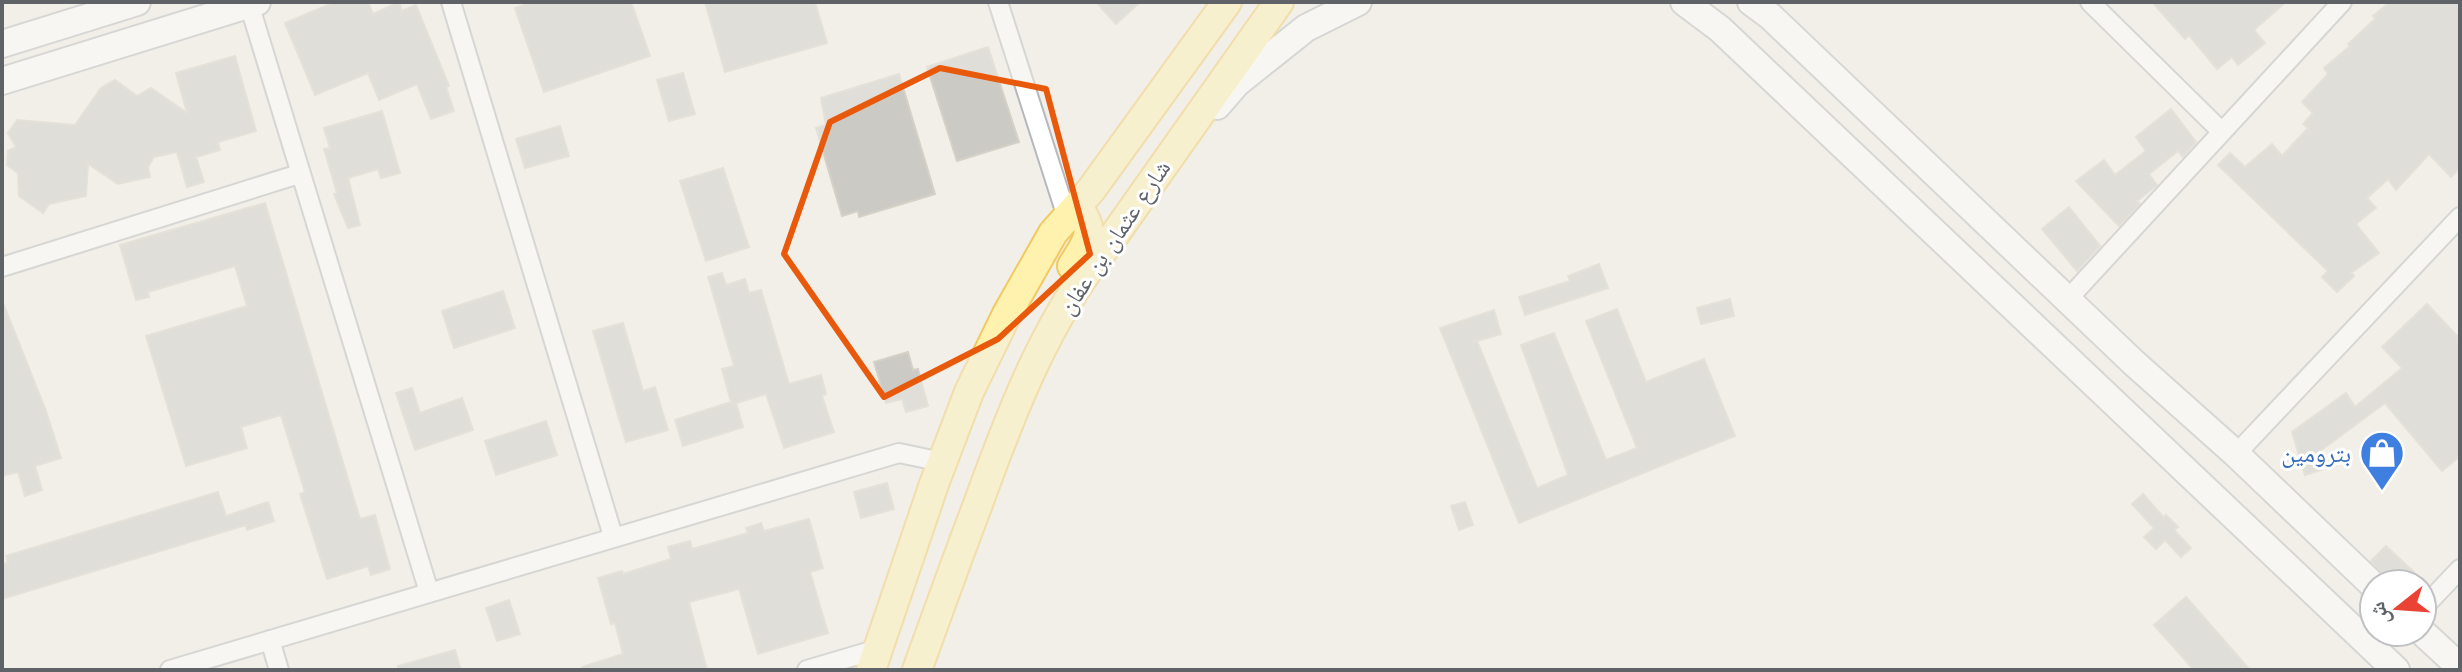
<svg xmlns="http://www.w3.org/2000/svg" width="2462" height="672" viewBox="0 0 2462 672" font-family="Jost,'Noto Naskh Arabic',sans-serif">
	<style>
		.building { fill: #cccac5; stroke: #d6d1c6; stroke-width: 2 }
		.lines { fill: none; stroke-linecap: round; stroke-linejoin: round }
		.street-casing { stroke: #b5b8bc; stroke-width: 22 }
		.secondary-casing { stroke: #b6babf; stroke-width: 30 }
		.primary-casing { stroke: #f2c960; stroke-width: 32 }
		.street { stroke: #fff; stroke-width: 18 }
		.secondary { stroke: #fff; stroke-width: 26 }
		.primary { stroke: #fff2af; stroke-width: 28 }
		.marked { fill: none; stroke: #e8590c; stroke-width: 6; stroke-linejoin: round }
		.labels { text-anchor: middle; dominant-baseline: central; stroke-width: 6; stroke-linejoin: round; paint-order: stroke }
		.street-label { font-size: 24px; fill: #5f6368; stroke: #fff }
		.shop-label { font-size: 24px; fill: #366cbe; stroke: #fff; text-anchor: end }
	</style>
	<rect width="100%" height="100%" fill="#f1efe8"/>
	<g class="building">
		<path d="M335,2H368L373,14L399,2L402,11L416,5L449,86L446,87L454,111L431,119L417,84L379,100L368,73L315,95L285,23Z"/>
		<path d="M532,2H631L650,56L544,92L515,8Z"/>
		<path d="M705,2H815L827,43L725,72Z"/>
		<path d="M1096,2H1140L1116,24Z"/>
		<path d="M2152,2H2286L2254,30L2265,43L2238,65L2232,57L2217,69L2189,35L2185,39Z"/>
		<path d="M2390,2H2460V168L2451,177L2429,154L2396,190L2388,179L2367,198L2376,208L2356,224L2379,253L2351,273L2354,276L2337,292L2322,277L2328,271L2218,165L2230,153L2245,167L2272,144L2282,156L2308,128L2303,124L2313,113L2302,102L2328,74L2324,68L2350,46L2348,44L2375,19L2373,16Z"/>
		<path d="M988,47L1019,142L957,161L927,67Z"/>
		<path d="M235,56L256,131L218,142L220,150L196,157L204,182L187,187L177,152L154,157L148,167L150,177L118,184L88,164L86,196L49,204L43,213L19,196L18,173L7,165L8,151L16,147L8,133L17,120L75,125L101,88L115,80L137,96L151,88L187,113L176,73Z"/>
		<path d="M683,73L695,114L669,121L657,80Z"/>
		<path d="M899,74L935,194L859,217L858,211L842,216L816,128L826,125L821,98Z"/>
		<path d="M2171,109L2196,142L2183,157L2178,151L2149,174L2157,185L2137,201L2140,204L2119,226L2076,181L2104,160L2115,175L2146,151L2136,137Z"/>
		<path d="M382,111L400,173L381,178L378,169L348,178L360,225L348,228L334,194L337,193L324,149L330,148L324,128Z"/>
		<path d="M560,126L569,156L525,168L516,139Z"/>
		<path d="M723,168L749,247L706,261L680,181Z"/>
		<path d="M265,203L360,519L375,515L390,569L371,575L368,566L327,579L300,494L305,492L281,415L241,427L247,448L186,466L146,336L247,306L235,266L148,292L149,297L136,300L120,245Z"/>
		<path d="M2069,207L2100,246L2077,271L2042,229Z"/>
		<path d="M1599,264L1608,288L1525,315L1519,297L1570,281L1568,276Z"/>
		<path d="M722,273L726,285L745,279L749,293L761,290L789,384L821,375L826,394L822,396L834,432L784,448L766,394L736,403L743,427L683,446L675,420L731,402L722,369L734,366L708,277Z"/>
		<path d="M503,291L515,328L454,348L442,311Z"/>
		<path d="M1730,299L1734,316L1701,324L1697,308Z"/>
		<path d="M2,300L46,411L61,458L35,466L42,490L25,496L18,472L2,476Z"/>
		<path d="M2427,304L2460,339V456L2442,471L2385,403L2316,454L2321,470L2305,475L2292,432L2346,393L2355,407L2402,368L2382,347Z"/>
		<path d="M1617,309L1646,382L1704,359L1735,436L1519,523L1440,328L1494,310L1501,334L1477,341L1537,488L1568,475L1521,345L1554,333L1606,460L1637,448L1586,321Z"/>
		<path d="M623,323L643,391L655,387L668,430L626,442L593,331Z"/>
		<path d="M908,352L913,370L918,369L928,406L906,412L902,399L886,403L874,362Z"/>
		<path d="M412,388L420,413L462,398L473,430L415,450L396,393Z"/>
		<path d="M546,421L557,455L496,475L485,441Z"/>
		<path d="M887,483L894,509L861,518L854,492Z"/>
		<path d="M218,492L226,516L268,502L274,521L247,530L246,525L2,599V564L8,563L6,556Z"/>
		<path d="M2143,494L2164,518L2166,515L2178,527L2174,530L2191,548L2181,557L2165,540L2156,549L2144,537L2154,528L2132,504Z"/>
		<path d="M1465,502L1473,525L1459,530L1451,506Z"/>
		<path d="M809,519L823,568L810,572L828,633L758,654L739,589L689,602L707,670H582V667L623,654L615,623L611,624L598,578L622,571L623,574L671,559L668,547L690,541L692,549L748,533L746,528L761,523L764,531Z"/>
		<path d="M2386,546L2414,572L2402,584H2392L2371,561Z"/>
		<path d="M2186,597L2250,670H2194L2154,625Z"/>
		<path d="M509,600L520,634L497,641L486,608Z"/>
		<path d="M455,650L461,670H398V666Z"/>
	</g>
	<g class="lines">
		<g class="street-casing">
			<g id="street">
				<path d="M451,2L613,536"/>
				<path d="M998,2L1067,217"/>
				<path d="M2090,2L2222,132"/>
				<path d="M249,4L429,592"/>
				<path d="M2,267L299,174"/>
				<path d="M2067,300L2342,2"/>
				<path d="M2236,454L2460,217"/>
				<path d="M2422,609L2460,569"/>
				<path d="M270,640L279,670"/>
				<path d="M170,670L899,453L942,462"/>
				<path d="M807,670L878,649"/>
			</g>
		</g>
		<g class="secondary-casing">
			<g id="secondary">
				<path d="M1684,2L1720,29L2396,670"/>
				<path d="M1751,2L1770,16L2134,363L2236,454L2374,586"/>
				<path d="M2,44L137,2"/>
				<path d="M2,81L257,2"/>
				<path d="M1217,106L1237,83L1306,28L1358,2"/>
				<path d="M2422,632L2460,667"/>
			</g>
		</g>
		<g class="primary-casing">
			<g id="primary">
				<path d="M1072,266C1088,240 1097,232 1077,206"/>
				<path d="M871,670L934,484L969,392L1007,314L1053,233L1091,190L1227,2"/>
				<path d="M917,670C937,615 957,559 978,504C1011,413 1046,320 1108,244L1279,2"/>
			</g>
		</g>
		<use href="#street" class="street"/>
		<use href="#secondary" class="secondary"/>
		<use href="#primary" class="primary"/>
	</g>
	<path d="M0 0H2462V672H0ZM940,68L1046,89L1090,254L998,339L884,397L784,254L830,122Z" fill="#f1efe8" fill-opacity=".55" fill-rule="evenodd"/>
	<path class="marked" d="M940,68L1046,89L1090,254L998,339L884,397L784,254L830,122Z"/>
	<defs>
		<g id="shop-pin" transform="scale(2.3)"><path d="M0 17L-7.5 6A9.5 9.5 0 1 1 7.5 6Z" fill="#3f7fe0" stroke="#fff"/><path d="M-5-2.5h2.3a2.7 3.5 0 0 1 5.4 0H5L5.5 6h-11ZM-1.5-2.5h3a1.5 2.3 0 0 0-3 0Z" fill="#fff"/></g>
	</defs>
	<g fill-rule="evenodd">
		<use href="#shop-pin" x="2382" y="453"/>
	</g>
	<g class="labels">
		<g class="street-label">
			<text transform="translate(1114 237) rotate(-56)">شارع عثمان بن عفان</text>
		</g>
		<g class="shop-label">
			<text x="2351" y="453">بترومين</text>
		</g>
	</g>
	<rect width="2462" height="672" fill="none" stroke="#5f6368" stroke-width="8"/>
	<g transform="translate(2398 608) rotate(253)"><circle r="38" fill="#ffffff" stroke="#bfc1c3" stroke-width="2"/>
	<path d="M0-6L14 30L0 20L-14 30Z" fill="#ea4335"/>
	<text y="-12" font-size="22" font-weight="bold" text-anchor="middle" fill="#5f6368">ش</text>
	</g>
</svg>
